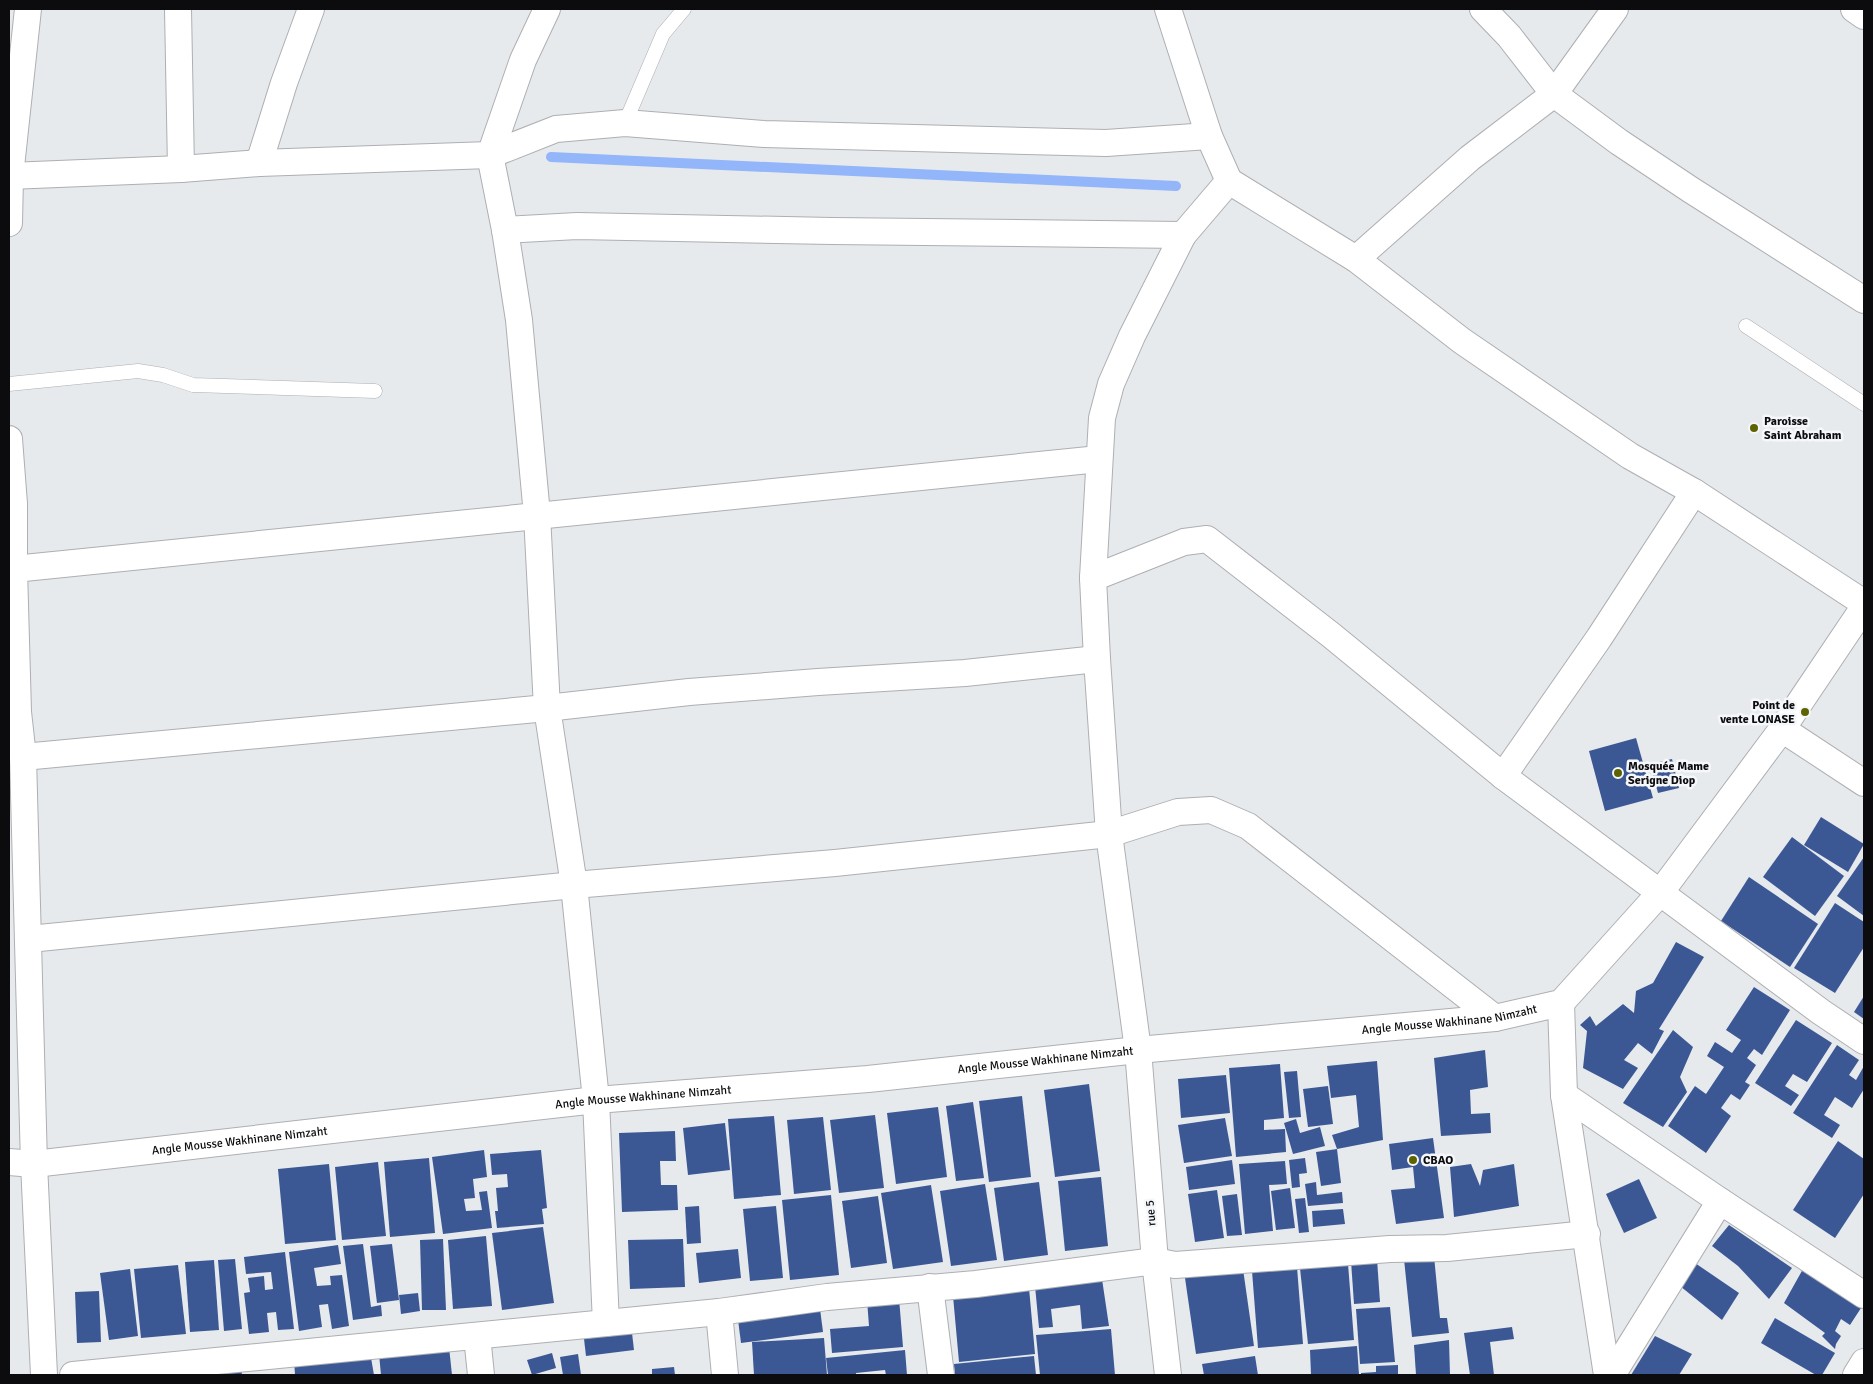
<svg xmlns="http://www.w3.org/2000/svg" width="1873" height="1384" viewBox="0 0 1873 1384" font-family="Signika,sans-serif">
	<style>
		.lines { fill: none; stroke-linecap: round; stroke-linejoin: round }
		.stream { stroke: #93b5f9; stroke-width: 10 }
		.building { fill: #3b5895 }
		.service-casing { stroke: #adafb2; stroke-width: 15 }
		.minor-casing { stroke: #adafb2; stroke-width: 28 }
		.service { stroke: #fff; stroke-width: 14 }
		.minor { stroke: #fff; stroke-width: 26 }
		.poi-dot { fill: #5c6300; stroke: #f5f7fb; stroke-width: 2 }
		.labels { text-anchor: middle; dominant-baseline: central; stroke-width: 5; stroke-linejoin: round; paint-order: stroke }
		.poi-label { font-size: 12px; font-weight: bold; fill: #0c0c0e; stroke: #f5f7fb; text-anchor: start }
		.street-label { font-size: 12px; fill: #0c0c0e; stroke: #f5f7fb }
	</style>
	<rect width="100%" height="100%" fill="#e7eaed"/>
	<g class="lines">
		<path class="stream" d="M551,157L1176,186"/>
	</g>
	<g class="building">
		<path d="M1636,738L1653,798L1605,811L1589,751Z"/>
		<path d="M1672,759L1679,788L1658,793L1650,764Z"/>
		<path d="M1821,817L1864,844L1848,872L1804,845Z"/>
		<path d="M1792,837L1844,876L1815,916L1763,877Z"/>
		<path d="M1864,857V916L1837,896Z"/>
		<path d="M1749,877L1818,924L1790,967L1721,921Z"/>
		<path d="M1835,903L1864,922V947L1835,993L1794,968Z"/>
		<path d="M1676,942L1704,957L1659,1029L1664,1031L1652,1054L1638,1043L1624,1060L1638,1068L1623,1089L1583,1068L1587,1031L1580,1025L1590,1016L1596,1026L1623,1004L1634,1013L1636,991L1653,983Z"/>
		<path d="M1754,987L1790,1010L1762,1055L1754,1049L1747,1058L1756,1065L1745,1082L1750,1085L1740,1100L1731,1094L1721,1108L1731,1116L1706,1153L1668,1126L1695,1086L1706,1094L1724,1067L1707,1056L1715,1042L1732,1053L1741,1040L1726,1030Z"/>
		<path d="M1864,996V1019L1854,1012Z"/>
		<path d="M1796,1020L1832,1043L1807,1082L1793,1074L1785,1086L1799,1095L1791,1106L1755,1083Z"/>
		<path d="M1673,1030L1693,1047L1680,1077L1687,1092L1663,1127L1623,1103Z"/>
		<path d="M1837,1045L1859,1060L1849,1075L1856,1080L1864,1066V1089L1852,1108L1835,1097L1824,1115L1840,1125L1832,1138L1793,1113Z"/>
		<path d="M1485,1050L1488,1087L1470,1090L1471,1114L1490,1113L1491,1133L1441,1136L1434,1058Z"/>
		<path d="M1377,1061L1383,1140L1337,1149L1341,1183L1321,1186L1316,1152L1337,1149L1332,1135L1359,1127L1356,1095L1331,1098L1327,1066Z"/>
		<path d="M1280,1064L1284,1118L1264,1120V1130L1285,1129L1286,1152L1236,1157L1229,1068Z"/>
		<path d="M1297,1071L1301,1117L1289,1118L1284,1072Z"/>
		<path d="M1226,1075L1230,1113L1181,1118L1178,1079Z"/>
		<path d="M1089,1084L1100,1171L1055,1177L1044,1090Z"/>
		<path d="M1328,1086L1333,1124L1308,1127L1303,1089Z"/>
		<path d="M1022,1096L1031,1177L989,1182L979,1101Z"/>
		<path d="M973,1102L984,1178L956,1181L946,1106Z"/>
		<path d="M938,1107L947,1177L896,1184L887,1113Z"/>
		<path d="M875,1115L884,1188L839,1193L830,1120Z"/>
		<path d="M774,1116L781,1195L734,1199L728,1119Z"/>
		<path d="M823,1117L831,1190L794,1194L787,1120Z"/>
		<path d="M1225,1118L1232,1156L1184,1163L1178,1125Z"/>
		<path d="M1296,1119L1300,1133L1320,1127L1325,1146L1293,1154L1284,1123Z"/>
		<path d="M725,1123L730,1170L688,1175L683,1128Z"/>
		<path d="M675,1131L676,1161H660L661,1185H677L678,1210L622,1212L619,1133Z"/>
		<path d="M1433,1138L1444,1218L1396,1224L1391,1190L1415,1188L1413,1167L1392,1170L1389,1144Z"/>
		<path d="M1838,1141L1864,1159V1194L1835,1238L1793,1210Z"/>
		<path d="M484,1150L487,1177L473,1179L475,1198L464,1199L466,1211L482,1210L479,1192L487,1191L492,1228L443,1234L432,1157Z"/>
		<path d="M541,1150L547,1208L542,1209L544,1224L497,1228L495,1211H498L496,1188L508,1187L507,1174L492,1175L490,1154Z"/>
		<path d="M429,1158L435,1233L390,1237L384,1162Z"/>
		<path d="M1305,1158L1307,1173L1299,1174L1300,1187L1292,1188L1289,1160Z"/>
		<path d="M1232,1160L1235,1184L1189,1190L1186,1167Z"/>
		<path d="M1285,1161L1287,1184L1269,1185L1273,1231L1245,1234L1239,1164Z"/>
		<path d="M378,1162L386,1236L342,1240L335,1167Z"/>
		<path d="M329,1164L336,1240L285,1244L278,1169Z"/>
		<path d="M1471,1164L1480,1186L1483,1170L1514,1164L1519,1206L1454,1217L1450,1167Z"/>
		<path d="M1101,1177L1108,1246L1065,1251L1058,1181Z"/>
		<path d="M1639,1179L1657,1218L1624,1233L1606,1194Z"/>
		<path d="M1039,1182L1048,1255L1004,1261L994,1188Z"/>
		<path d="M1316,1182L1317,1195L1342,1192L1343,1203L1308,1206L1305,1184Z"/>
		<path d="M985,1184L997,1260L951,1266L940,1191Z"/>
		<path d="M931,1185L943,1262L893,1269L881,1193Z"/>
		<path d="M1290,1188L1295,1228L1276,1230L1271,1191Z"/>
		<path d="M1217,1190L1224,1238L1195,1242L1188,1194Z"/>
		<path d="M1237,1194L1242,1235L1227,1236L1222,1196Z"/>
		<path d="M831,1195L839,1275L790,1280L782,1200Z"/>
		<path d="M878,1196L887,1263L851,1268L842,1201Z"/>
		<path d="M1305,1198L1309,1232L1299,1233L1295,1199Z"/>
		<path d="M699,1206L701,1243L687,1244L685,1207Z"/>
		<path d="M776,1206L783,1278L750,1281L743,1209Z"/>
		<path d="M1343,1209L1345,1224L1313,1227L1312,1211Z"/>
		<path d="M1729,1225L1792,1268L1769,1299L1738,1266L1712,1246Z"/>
		<path d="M543,1227L554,1303L502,1310L492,1233Z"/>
		<path d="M486,1236L492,1306L453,1309L448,1240Z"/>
		<path d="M443,1239L446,1310H422L420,1240Z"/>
		<path d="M683,1239L685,1287L630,1289L628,1240Z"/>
		<path d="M363,1244L371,1307L381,1305L382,1316L353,1320L343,1246Z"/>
		<path d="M392,1244L399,1300L377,1303L370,1246Z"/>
		<path d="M338,1245L341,1264L314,1268L317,1286L331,1285L330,1276L342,1275L349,1326L332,1329L328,1304L319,1305L322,1327L299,1331L289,1252Z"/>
		<path d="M738,1249L741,1278L699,1283L696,1253Z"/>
		<path d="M285,1252L294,1329L278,1330L276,1312L267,1313L269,1332L249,1334L244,1293L250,1292L248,1278L264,1276L265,1290L273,1289L271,1272L246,1274L244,1257Z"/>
		<path d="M1434,1256L1440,1318H1447L1449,1333L1412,1337L1404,1259Z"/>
		<path d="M235,1259L242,1329L224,1331L218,1260Z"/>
		<path d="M1377,1259L1380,1302L1354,1304L1351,1261Z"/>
		<path d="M214,1260L219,1330L190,1332L185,1262Z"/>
		<path d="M1695,1263L1739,1293L1722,1320L1680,1286Z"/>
		<path d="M1348,1264L1354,1340L1308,1344L1300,1268Z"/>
		<path d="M178,1265L186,1334L141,1338L134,1269Z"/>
		<path d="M1297,1267L1303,1344L1258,1348L1252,1271Z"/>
		<path d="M130,1269L138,1336L109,1340L100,1273Z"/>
		<path d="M1243,1269L1254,1346L1196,1354L1185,1278Z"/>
		<path d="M1803,1269L1861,1308L1850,1325L1841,1319L1835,1331L1841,1336L1836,1344L1835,1349L1822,1336L1825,1333L1784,1303Z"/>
		<path d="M1102,1279L1109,1326L1082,1329L1080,1305L1051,1309L1053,1327L1039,1328L1035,1286Z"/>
		<path d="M1029,1288L1035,1354L959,1362L953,1296Z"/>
		<path d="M99,1291L101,1342L77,1343L75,1292Z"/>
		<path d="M418,1293L420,1311L401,1314L399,1295Z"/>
		<path d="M899,1298L903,1347L832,1353L830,1329L869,1326L867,1300Z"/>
		<path d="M819,1301L823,1332L741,1343L737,1312Z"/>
		<path d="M1390,1307L1395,1362L1360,1364L1356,1309Z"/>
		<path d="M1775,1318L1835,1353L1822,1375H1816L1761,1343Z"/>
		<path d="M1512,1327L1514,1339L1490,1342L1494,1375H1470L1464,1333Z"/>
		<path d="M1111,1329L1115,1375H1040L1036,1335Z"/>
		<path d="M632,1333L634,1350L586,1356L584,1339Z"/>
		<path d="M1655,1336L1692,1354L1679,1375H1631Z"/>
		<path d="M824,1338L827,1375H754L752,1342Z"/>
		<path d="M1449,1340L1450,1375H1416L1414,1345Z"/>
		<path d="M1357,1346L1359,1375H1311L1310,1350Z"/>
		<path d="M449,1347L452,1375H381L379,1354Z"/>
		<path d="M905,1350L907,1375H886L885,1370L856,1373V1375H828L826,1358Z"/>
		<path d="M370,1352L374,1375H295L294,1360Z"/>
		<path d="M552,1353L556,1368L532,1375L527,1360Z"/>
		<path d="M578,1354L581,1375H563L560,1357Z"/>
		<path d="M1034,1356L1036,1375H955L954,1364Z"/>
		<path d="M1255,1356L1258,1375H1204L1202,1364Z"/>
		<path d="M1398,1365V1375H1361V1373L1376,1372V1366Z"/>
		<path d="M241,1367L242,1375H187Z"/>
		<path d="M674,1367L675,1375H652V1369Z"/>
	</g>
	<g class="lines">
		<g class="service-casing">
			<g id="service">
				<path d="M625,123L663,34L684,9"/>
				<path d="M1746,326L1864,404"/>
				<path d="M9,384L138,371L163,375L193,385L375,391"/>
			</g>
		</g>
		<g class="minor-casing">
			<g id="minor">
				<path d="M178,9L181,169"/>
				<path d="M547,9L523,60L490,155L505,230L519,320L537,515L547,708L574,885L596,1100L606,1323"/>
				<path d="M1168,9L1209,136L1229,181L1356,259L1462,341L1630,456L1694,492L1864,603"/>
				<path d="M1483,9L1509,36L1554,94L1619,142L1691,190L1864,300"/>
				<path d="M1854,9L1864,16"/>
				<path d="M259,163L284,83L311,9"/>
				<path d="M9,176L181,169L259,163L490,155L556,129L625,123L764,134L1106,143L1209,136"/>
				<path d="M9,223L10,176L28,9"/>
				<path d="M505,230L577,226L832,231L1183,235"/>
				<path d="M1356,259L1470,158L1554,94L1615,9"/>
				<path d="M9,439L14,504V569L18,712L23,757L34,1164L44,1375"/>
				<path d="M14,569L1099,459"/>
				<path d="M1093,578L1184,542L1207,539L1331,635L1503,776L1821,1012L1864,1041"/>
				<path d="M1782,729L1864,783"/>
				<path d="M23,757L547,708L689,692L818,682L965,673L1097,659"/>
				<path d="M1503,776L1599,638L1694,492"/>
				<path d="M29,939L574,885L835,863L1109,834L1178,812L1211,810L1248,826L1495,1018"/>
				<path d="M1561,1003L1564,1095L1607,1375"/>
				<path d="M1564,1095L1720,1201L1864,1295"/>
				<path id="s1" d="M9,1162L34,1164L596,1100L868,1079L1138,1050L1495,1018L1561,1003L1660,893L1782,729L1864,607"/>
				<path d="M930,1287L941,1375"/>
				<path d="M719,1312L725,1375"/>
				<path d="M477,1336L481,1375"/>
				<path d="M73,1375L719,1312L827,1297L976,1284L1155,1261L1175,1265L1390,1249L1447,1248L1587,1234"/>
				<path d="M1168,1375L1155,1261L1138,1050L1109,834L1097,659L1093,578L1102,418L1111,384L1132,336L1183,235L1229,181"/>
				<path d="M1612,1375L1720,1201"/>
				<path d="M1856,1375L1864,1362"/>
			</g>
		</g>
		<use href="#service" class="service"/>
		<use href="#minor" class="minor"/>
	</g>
	<g class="poi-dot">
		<circle cx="1754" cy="428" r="5"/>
		<circle cx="1805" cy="712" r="5"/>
		<circle cx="1618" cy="773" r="5"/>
		<circle cx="1413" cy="1160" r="5"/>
	</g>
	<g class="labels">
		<g class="poi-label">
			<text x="1764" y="421">Paroisse<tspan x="1764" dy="14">Saint Abraham</tspan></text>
			<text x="1795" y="705" text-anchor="end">Point de<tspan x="1795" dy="14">vente LONASE</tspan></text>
			<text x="1628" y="766">Mosquée Mame<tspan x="1628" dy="14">Serigne Diop</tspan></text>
			<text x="1423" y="1160">CBAO</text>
		</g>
		<g class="street-label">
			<text stroke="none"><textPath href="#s1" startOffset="1448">Angle Mousse Wakhinane Nimzaht</textPath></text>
			<text stroke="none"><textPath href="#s1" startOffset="1042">Angle Mousse Wakhinane Nimzaht</textPath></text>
			<text stroke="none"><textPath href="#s1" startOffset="638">Angle Mousse Wakhinane Nimzaht</textPath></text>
			<text stroke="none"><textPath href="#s1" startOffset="232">Angle Mousse Wakhinane Nimzaht</textPath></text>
			<text transform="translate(1151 1213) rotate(-95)">rue 5</text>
		</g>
	</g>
	<rect width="1873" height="1384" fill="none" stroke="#0c0c0e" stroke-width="20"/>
</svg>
